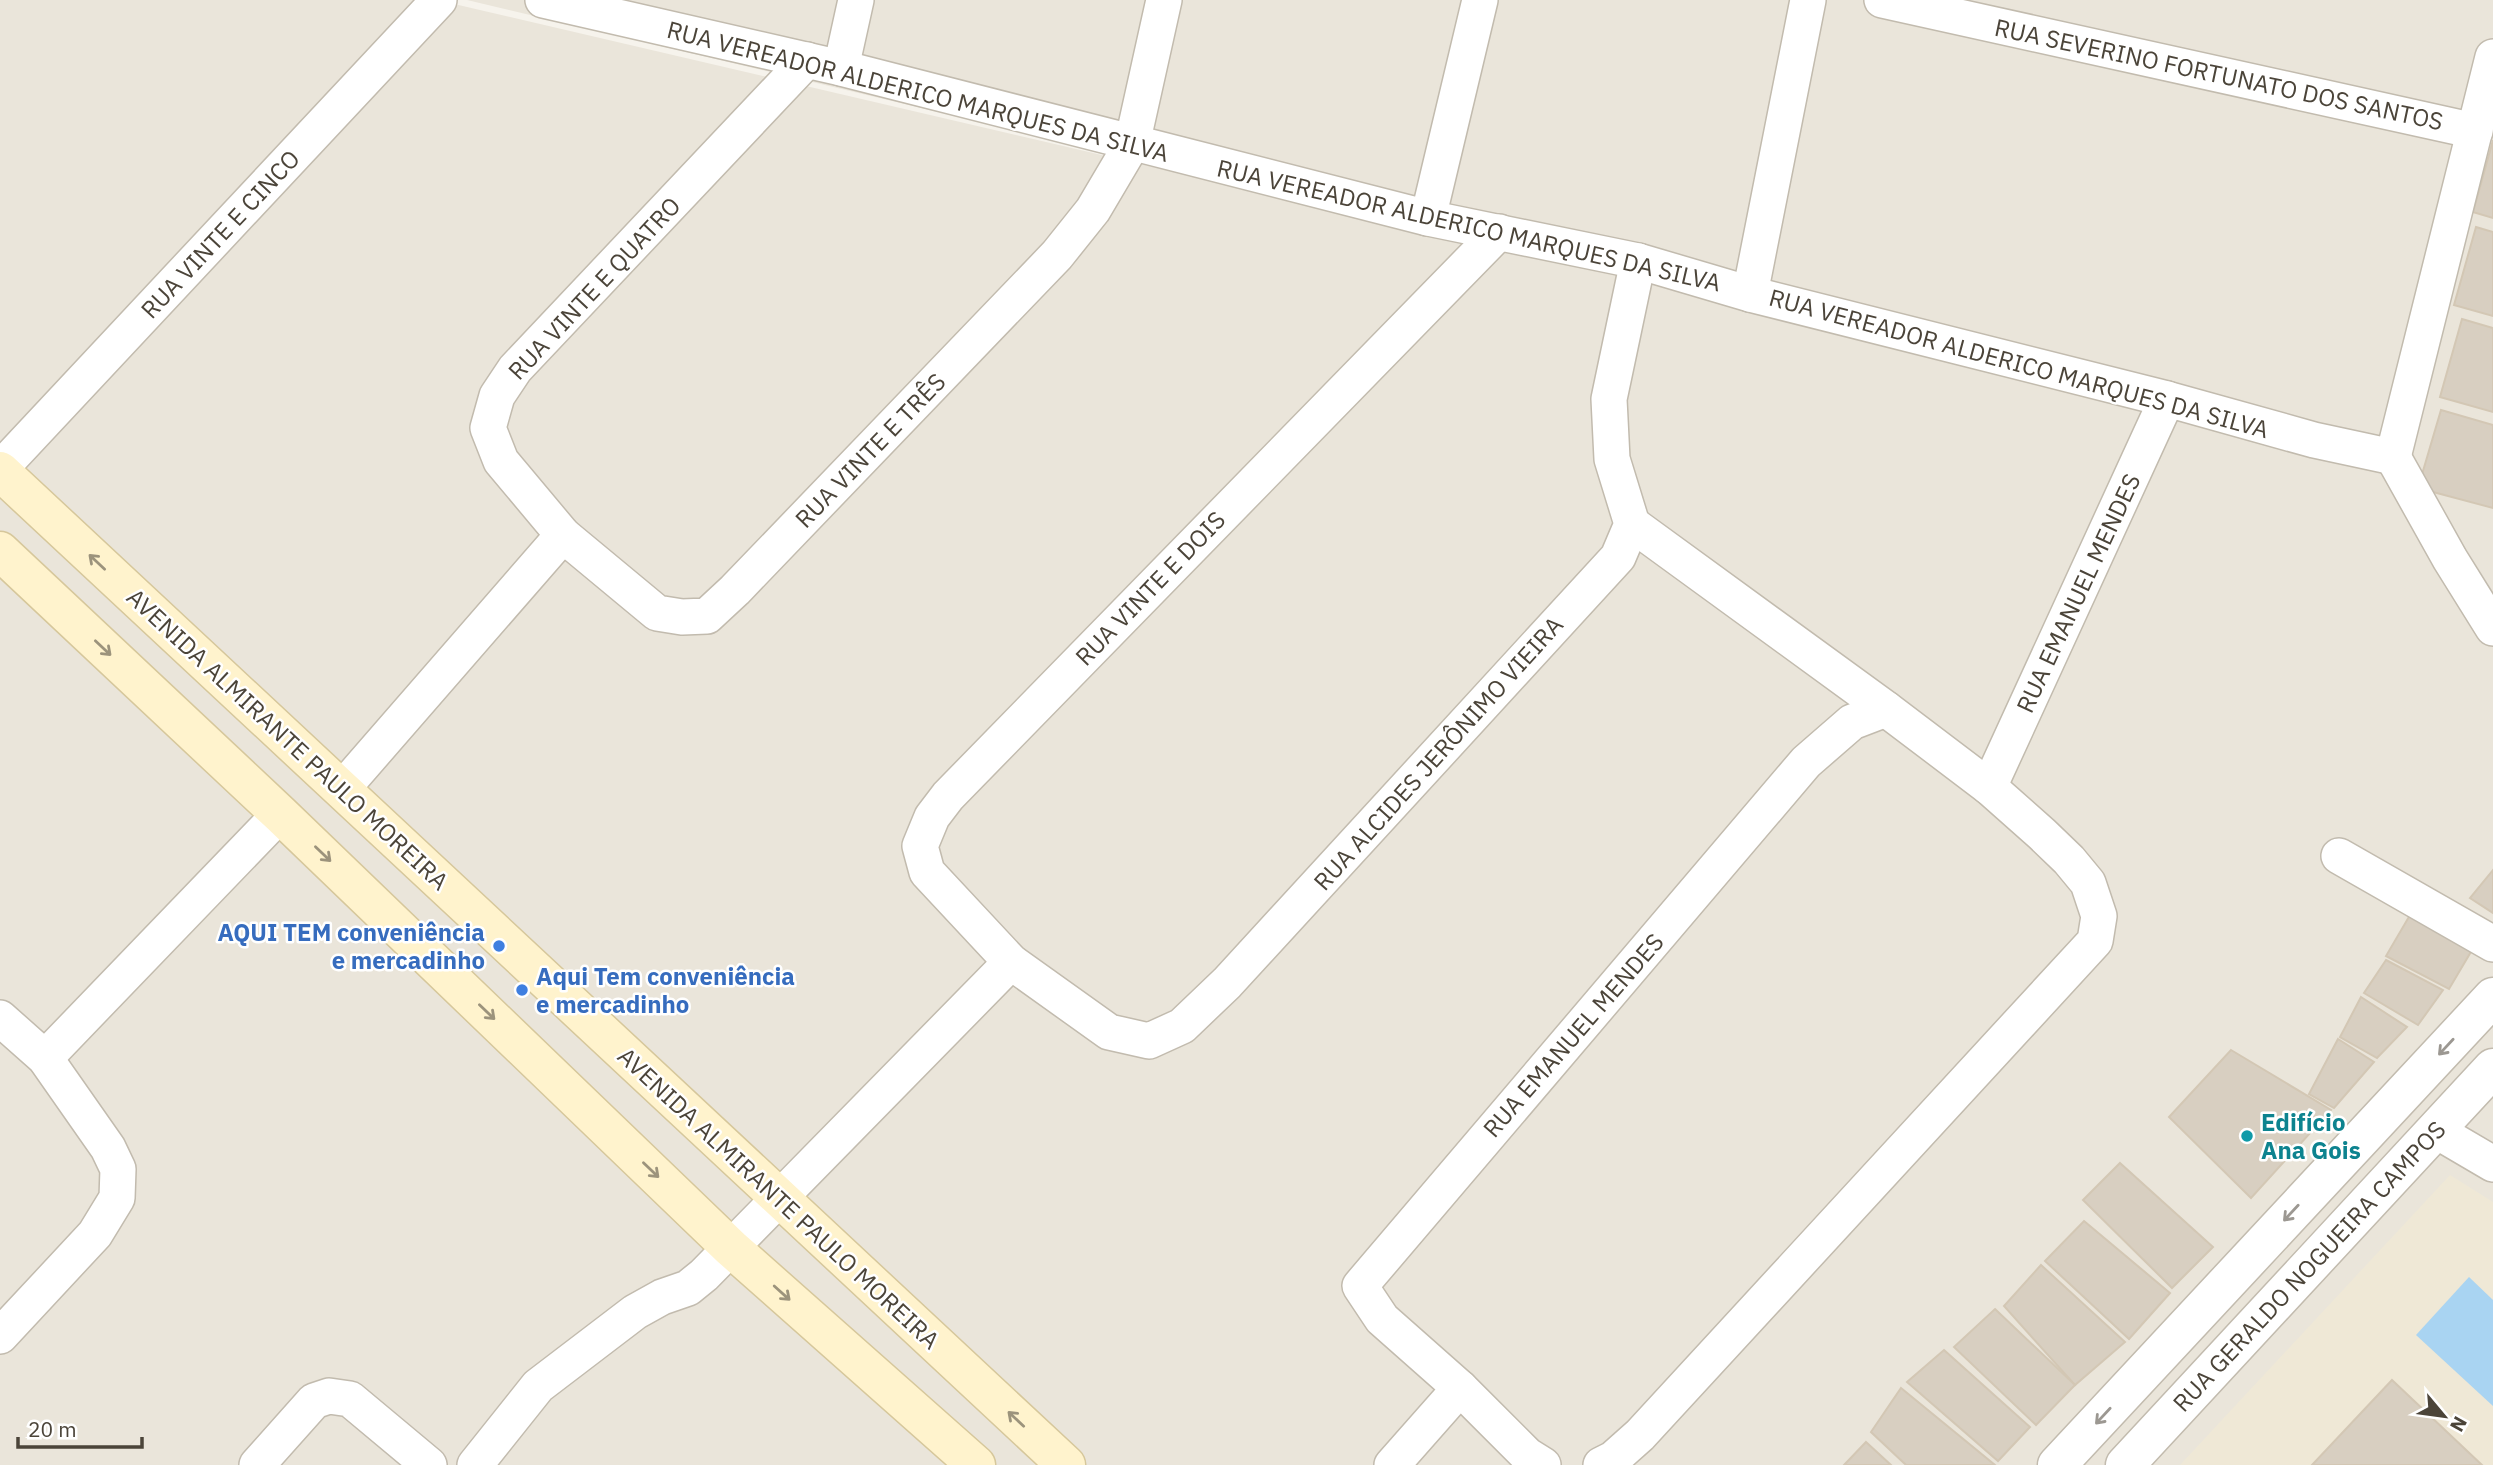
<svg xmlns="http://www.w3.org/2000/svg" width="2493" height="1465" viewBox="0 0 2493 1465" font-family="'IBM Plex Sans',sans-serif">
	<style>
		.residential { fill: #eae5da }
		.education { fill: #efe8d6 }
		.water { fill: #a9d4f2 }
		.building { fill: #d8cfc1; stroke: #d3c7b4; stroke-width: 2 }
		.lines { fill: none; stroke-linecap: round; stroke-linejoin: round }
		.minor-casing { stroke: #c2bbae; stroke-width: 38 }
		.tertiary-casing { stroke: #c2bbae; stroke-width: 41 }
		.secondary-casing { stroke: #d6c79b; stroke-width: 41 }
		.minor { stroke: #fff; stroke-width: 35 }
		.tertiary { stroke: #fff; stroke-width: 38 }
		.secondary { stroke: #fff3cd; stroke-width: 38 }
		.oneway { stroke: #9c937c }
		.oneway2 { stroke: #9c9892 }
		.shop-dot { fill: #3f7fe0; stroke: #fff; stroke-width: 2.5 }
		.culture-dot { fill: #0f9aa8; stroke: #fff; stroke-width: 2.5 }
		.labels { text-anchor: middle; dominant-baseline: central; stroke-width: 5; stroke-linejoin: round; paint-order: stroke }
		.street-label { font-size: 24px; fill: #4b4439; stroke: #fff }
		.shop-label { font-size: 24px; font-weight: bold; fill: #366cbe; stroke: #fff; text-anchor: end }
		.culture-label { font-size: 24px; font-weight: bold; fill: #0d838f; stroke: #fff; text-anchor: start }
	</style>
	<rect width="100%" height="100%" fill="#f6f3ec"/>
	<path class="residential" d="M0,0H437L2087,385L467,0H2493V1465H0Z"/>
	<path class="education" d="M2450,1175L2493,1202V1465H2180Z"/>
	<path class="water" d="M2469,1277L2493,1300V1406L2416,1335Z"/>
	<g class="building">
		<path d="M2493,140V218L2473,212Z"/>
		<path d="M2476,227L2493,232V316L2454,305Z"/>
		<path d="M2462,319L2493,328V412L2440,397Z"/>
		<path d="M2441,410L2493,425V508L2418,488Z"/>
		<path d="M2493,870V913L2470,898Z"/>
		<path d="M2410,915L2472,950L2449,989L2386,956Z"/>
		<path d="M2386,960L2443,990L2418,1025L2364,993Z"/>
		<path d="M2361,997L2407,1027L2377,1058L2340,1037Z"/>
		<path d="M2338,1039L2374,1062L2334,1108L2309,1094Z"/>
		<path d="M2231,1050L2331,1110L2251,1198L2169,1117Z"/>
		<path d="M2120,1163L2213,1247L2172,1288L2083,1200Z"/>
		<path d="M2084,1221L2170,1293L2129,1339L2045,1261Z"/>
		<path d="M2041,1265L2125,1342L2075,1385L2004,1306Z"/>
		<path d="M1995,1309L2075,1385L2036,1425L1954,1347Z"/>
		<path d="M1944,1350L2030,1427L1998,1461L1907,1382Z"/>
		<path d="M2392,1380L2482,1465H2312Z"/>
		<path d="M1901,1388L1995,1465H1906L1871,1432Z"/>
		<path d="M1866,1442L1891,1465H1844Z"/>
	</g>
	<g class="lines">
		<g class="minor-casing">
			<g id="minor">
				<path d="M543,0L841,68L1428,218L1638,261L1750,294L2167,399L2314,440L2393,457"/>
				<path d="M1882,0L2475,131"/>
				<path d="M807,60L515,369L497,396L488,428L501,461L563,535L657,613L682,617L707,616L735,590L1057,255L1093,210L1132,144L1164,0"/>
				<path d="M841,68L856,0"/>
				<path d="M1428,218L1480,0"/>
				<path d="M1499,232L948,796L932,817L920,846L927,872L1011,962L1109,1032L1149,1041L1182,1026L1227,983L1618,557L1632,524L1612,459L1609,399L1638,261"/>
				<path d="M1750,294L1808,0"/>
				<path d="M2393,457L2493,57"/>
				<path d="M2393,457L2450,559L2493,628"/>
				<path d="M0,469L439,0"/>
				<path d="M1989,787L2167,399"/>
				<path d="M342,789L563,535"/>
				<path d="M2339,856L2493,944"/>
				<path d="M0,1018L45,1058L108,1148L118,1169L117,1198L95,1234L0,1336"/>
				<path d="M45,1058L280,814"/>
				<path d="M2435,1130L2493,1164"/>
				<path d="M257,1465L314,1401L329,1396L350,1399L429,1465"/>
				<path d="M475,1465L538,1386L635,1312L662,1297L688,1288L704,1275L1011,962"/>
				<path d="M1392,1465L1460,1388"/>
				<path d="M1543,1465L1527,1455L1460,1388L1382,1319L1360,1286L1806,762L1852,722L1886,709"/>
				<path d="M1601,1465L1613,1459L1640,1435L2095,941L2099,916L2088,883L2069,860L2042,834L1989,787L1886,709L1632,524"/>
			</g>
		</g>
		<g class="tertiary-casing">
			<g id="tertiary">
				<path d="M2057,1465L2493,997"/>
				<path d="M2125,1465L2493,1068"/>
			</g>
		</g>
		<g class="secondary-casing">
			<g id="secondary">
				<path d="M0,471C356,802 709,1136 1066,1465"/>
				<path d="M0,551L280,814L731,1248L976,1465"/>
			</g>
		</g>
		<use href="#minor" class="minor"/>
		<use href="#tertiary" class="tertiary"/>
		<use href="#secondary" class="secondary"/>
	</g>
	<defs><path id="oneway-shaft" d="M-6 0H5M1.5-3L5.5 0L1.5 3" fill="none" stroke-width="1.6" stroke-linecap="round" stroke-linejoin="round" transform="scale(1.75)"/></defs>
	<g class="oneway">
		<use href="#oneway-shaft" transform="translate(97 562) rotate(-137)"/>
		<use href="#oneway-shaft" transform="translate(103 648) rotate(43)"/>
		<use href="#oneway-shaft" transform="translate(323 854) rotate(44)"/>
		<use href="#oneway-shaft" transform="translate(487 1012) rotate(44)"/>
		<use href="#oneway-shaft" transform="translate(651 1170) rotate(44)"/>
		<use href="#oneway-shaft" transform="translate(782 1293) rotate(42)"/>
		<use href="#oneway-shaft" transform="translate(1016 1419) rotate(-137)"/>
	</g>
	<g class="oneway2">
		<use href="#oneway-shaft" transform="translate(2446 1047) rotate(133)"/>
		<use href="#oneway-shaft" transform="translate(2291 1213) rotate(133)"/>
		<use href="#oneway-shaft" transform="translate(2103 1416) rotate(133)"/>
	</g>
	<g class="shop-dot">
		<circle cx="499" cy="946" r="7"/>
		<circle cx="522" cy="990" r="7"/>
	</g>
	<circle class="culture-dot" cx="2247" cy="1136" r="7"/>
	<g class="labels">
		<g class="street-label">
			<text transform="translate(2219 74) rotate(12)">RUA SEVERINO FORTUNATO DOS SANTOS</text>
			<text transform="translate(918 91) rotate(14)">RUA VEREADOR ALDERICO MARQUES DA SILVA</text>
			<text transform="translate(1469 225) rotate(13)">RUA VEREADOR ALDERICO MARQUES DA SILVA</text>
			<text transform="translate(220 234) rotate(-47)">RUA VINTE E CINCO</text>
			<text transform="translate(594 288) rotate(-47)">RUA VINTE E QUATRO</text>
			<text transform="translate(2019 363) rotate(15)">RUA VEREADOR ALDERICO MARQUES DA SILVA</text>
			<text transform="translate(870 450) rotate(-46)">RUA VINTE E TRÊS</text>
			<text transform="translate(1150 588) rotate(-46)">RUA VINTE E DOIS</text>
			<text transform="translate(2078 593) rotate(-65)">RUA EMANUEL MENDES</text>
			<text transform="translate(288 739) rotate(43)">AVENIDA ALMIRANTE PAULO MOREIRA</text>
			<text transform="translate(1438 753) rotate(-48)">RUA ALCIDES JERÔNIMO VIEIRA</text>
			<text transform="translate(1573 1035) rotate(-49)">RUA EMANUEL MENDES</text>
			<text transform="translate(779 1198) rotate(43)">AVENIDA ALMIRANTE PAULO MOREIRA</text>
			<text transform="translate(2309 1266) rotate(-47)">RUA GERALDO NOGUEIRA CAMPOS</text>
		</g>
		<g class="shop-label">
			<text x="485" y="932">AQUI TEM conveniência<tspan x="485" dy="28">e mercadinho</tspan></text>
			<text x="536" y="976" text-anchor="start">Aqui Tem conveniência<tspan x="536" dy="28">e mercadinho</tspan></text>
		</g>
		<g class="culture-label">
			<text x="2261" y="1122">Edifício<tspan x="2261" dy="28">Ana Gois</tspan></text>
		</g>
	</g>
	<g transform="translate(2444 1416) rotate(119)" stroke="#ffffff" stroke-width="5" paint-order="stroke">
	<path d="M0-5L12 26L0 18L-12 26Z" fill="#4b4439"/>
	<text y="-10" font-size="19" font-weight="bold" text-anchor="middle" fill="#4b4439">N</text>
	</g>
	<path d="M18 1437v10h124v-10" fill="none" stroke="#4b4439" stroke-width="3.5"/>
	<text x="28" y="1437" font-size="21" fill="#4b4439" stroke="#ffffff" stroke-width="5" paint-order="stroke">20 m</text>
</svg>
